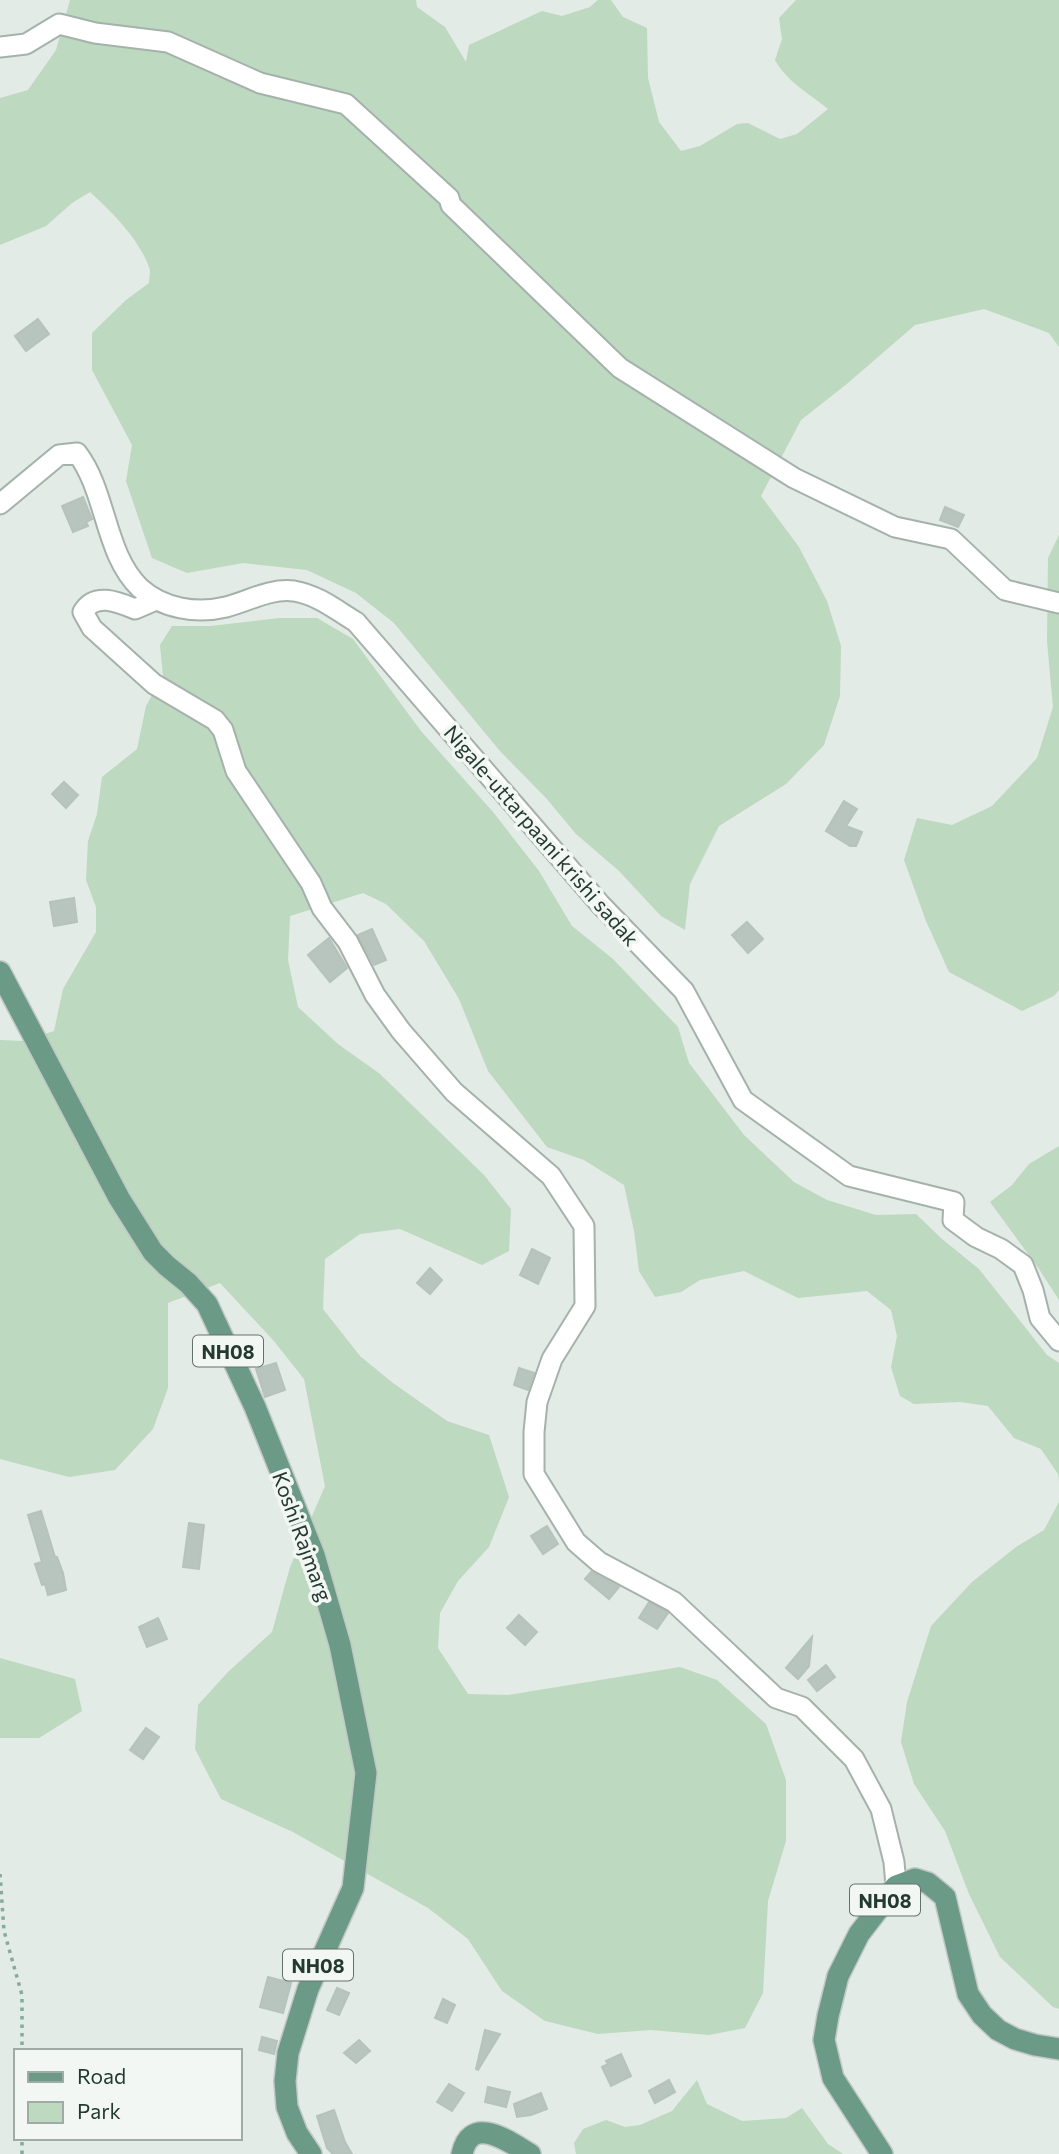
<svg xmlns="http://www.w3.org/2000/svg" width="1059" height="2154" viewBox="0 0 1059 2154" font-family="Commissioner,sans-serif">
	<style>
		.green { fill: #bdd9bf }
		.building { fill: #b8c5be; stroke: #b5c3bb; stroke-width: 2 }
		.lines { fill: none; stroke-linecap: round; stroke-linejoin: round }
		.street-casing { stroke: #a5b2ab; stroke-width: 23 }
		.primary-casing { stroke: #c2c8c5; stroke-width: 24 }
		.path { stroke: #86ab98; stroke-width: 3.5; stroke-dasharray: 3.5 5; stroke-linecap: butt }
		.street { stroke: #fff; stroke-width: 19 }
		.primary { stroke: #6b9b86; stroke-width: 21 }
		.labels { text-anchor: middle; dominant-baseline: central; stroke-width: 7; stroke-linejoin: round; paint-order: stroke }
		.shield { fill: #f2f7f4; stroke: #62736b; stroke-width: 2 }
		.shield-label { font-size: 19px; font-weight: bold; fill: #243a30 }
		.street-label { font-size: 21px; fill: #243a30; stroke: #f2f7f4 }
	</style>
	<rect width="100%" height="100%" fill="#e2ebe5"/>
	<g class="green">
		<path d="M70,0H416L417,7L445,27L466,62L469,45L542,11L562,16L590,7L598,0H611L623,17L647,28L648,78L659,122L681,151L700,146L737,124L748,123L780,139L797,134L828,109C809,93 788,83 775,60L782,39L779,18L796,0H1059V347L1049,333L984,309L915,325L848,383L801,420L761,496L799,547L827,601L841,646L840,696L824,745L786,784L719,826L690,884L685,930L661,916L619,871L576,834L546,798L500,751L394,623L356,593L307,570L243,563L187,573L152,558L126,481L132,445L92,370V333L126,300L149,283C149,278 151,271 149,267C139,239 111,211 90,192L72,203L46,226L0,245V98L28,90L56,50Z"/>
		<path d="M1059,535V990L1054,996L1022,1011L949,972L926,921L904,860L917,818L952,825L992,806L1037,758L1053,707L1047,641L1048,558Z"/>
		<path d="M279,618H317L353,639L421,731L493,812L539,871L572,926L613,959L678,1027L689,1063L744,1135L794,1182L827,1200L876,1215L916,1214L942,1239L979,1269L1047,1355L1059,1363V1481L1058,1474L1041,1449L1014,1438L988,1406L960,1402L914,1404L900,1396L891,1367L897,1336L891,1310L867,1291L798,1298L744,1271L700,1280L681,1292L655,1297L639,1271L634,1231L624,1185L584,1160L547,1147L488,1071L459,999L424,941L386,904L363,893L290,916L288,960L298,1007L338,1044L380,1074L484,1175L511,1209L509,1251L482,1265L400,1229L360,1234L325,1259L323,1309L360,1356L393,1383L447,1421L489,1435L509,1497L489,1547L458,1581L440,1613L438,1648L468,1694L508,1695L680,1667L717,1680L766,1724L786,1780V1841L768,1901L763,1993L745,2028L709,2035L651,2030L598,2034L545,2021L502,1991L468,1939L428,1908L293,1832L221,1799L195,1749L198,1705L228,1672L272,1632L290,1567L325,1486L304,1379L273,1340L220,1283L168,1303V1388L153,1429L115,1470L69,1477L0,1459V1040L23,1041L54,1031L63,989L96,932V907L86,880L88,841L97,814L102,777L137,749L146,706L163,676L160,645L172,626H211Z"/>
		<path d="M1059,1146V1300L1039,1269L990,1202L1012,1185L1029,1164Z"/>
		<path d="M1059,1502V2009L1053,2007L1000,1957L969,1894L945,1831L914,1784L901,1742L907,1702L931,1626L972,1582L1016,1547L1044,1530Z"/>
		<path d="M0,1658L75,1679L82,1711L39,1738H0Z"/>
		<path d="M697,2080L707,2104L742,2121L786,2118L802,2108L828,2144L843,2154H576L574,2143L583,2129L606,2120L625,2127L640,2125L672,2111Z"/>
	</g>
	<g class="building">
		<path d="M38,319L49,334L26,351L15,336Z"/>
		<path d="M83,497L92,519L86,522L88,526L73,532L62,506Z"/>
		<path d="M945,507L964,515L958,527L940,520Z"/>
		<path d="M64,782L78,795L66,808L52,794Z"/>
		<path d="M844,801L857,809L846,826L862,832L856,846H850L826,831Z"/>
		<path d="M74,898L77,922L54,926L50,902Z"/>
		<path d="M747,922L763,939L748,953L732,935Z"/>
		<path d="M372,929L386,960L374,965L358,935Z"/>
		<path d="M329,938L347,968L330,982L308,955Z"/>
		<path d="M532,1249L550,1258L538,1284L520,1275Z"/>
		<path d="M430,1268L442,1280L430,1294L417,1283Z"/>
		<path d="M276,1363L285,1390L265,1397L256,1369Z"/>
		<path d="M519,1368L534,1373L528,1390L514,1385Z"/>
		<path d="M41,1511L55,1557H57L63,1573L66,1590L48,1595L45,1584L42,1585L35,1564L42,1562L28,1515Z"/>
		<path d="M189,1523L204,1525L199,1569L183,1567Z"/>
		<path d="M547,1526L558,1544L543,1554L531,1536Z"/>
		<path d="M591,1572L619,1587L609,1599L585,1579Z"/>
		<path d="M649,1602L668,1613L657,1629L639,1618Z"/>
		<path d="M519,1615L537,1632L525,1645L507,1628Z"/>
		<path d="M158,1618L167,1639L147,1647L139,1627Z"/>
		<path d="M812,1637L809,1666L798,1679L786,1668Z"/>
		<path d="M826,1665L835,1677L817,1691L808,1680Z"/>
		<path d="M146,1728L159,1737L143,1759L130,1750Z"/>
		<path d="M268,1977L291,1983L283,2013L260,2007Z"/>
		<path d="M337,1988L349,1993L339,2015L327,2010Z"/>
		<path d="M443,1999L455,2005L447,2023L435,2018Z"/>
		<path d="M485,2030L500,2034L478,2070L476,2069Z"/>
		<path d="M262,2037L277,2041L274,2054L259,2050Z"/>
		<path d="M359,2040L370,2051L356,2063L344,2053Z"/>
		<path d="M621,2054L631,2076L611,2086L602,2067L608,2064L606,2061Z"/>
		<path d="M669,2080L675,2092L655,2103L649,2091Z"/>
		<path d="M449,2084L464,2093L452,2111L437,2102Z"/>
		<path d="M488,2087L510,2092L506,2107L485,2102Z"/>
		<path d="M541,2093L547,2109L531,2115L517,2117L514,2104Z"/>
		<path d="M334,2110L345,2142L352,2154H333L327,2148L317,2116Z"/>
	</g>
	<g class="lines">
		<g class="street-casing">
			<g id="street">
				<path d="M0,47L26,44L59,24L95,33L168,42L260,83L346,104L449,198L451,205L620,368L794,478L895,527L951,539L1005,590L1059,603"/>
				<path d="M0,504L59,455L77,453C107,492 104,553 140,588C163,609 197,614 226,607C249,601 270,588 294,591C318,595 336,610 356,622L600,904L684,991L743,1100L849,1176L954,1202L953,1220L976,1237L1001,1249L1023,1265L1033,1290L1040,1318L1059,1341"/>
				<path d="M156,600L135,609C118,602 95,592 83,612L92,628L154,684L215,720L223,730L236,771L311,883L322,908L348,942L375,995L401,1031L454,1092L551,1176L584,1226L585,1306L552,1359L537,1402L534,1432V1474L576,1542L599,1562L674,1602L776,1698L802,1707L854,1759L881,1809L894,1862L896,1886"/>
			</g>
		</g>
		<g class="primary-casing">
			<g id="primary">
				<path d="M0,972L119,1198L153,1252L167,1266L188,1283L207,1304L255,1407L314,1555L340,1645L366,1773L353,1888L308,1989L288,2053L285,2081L287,2107L297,2133L311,2154"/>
				<path d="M462,2154C471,2113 509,2142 530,2154"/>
				<path d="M882,2154L833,2078L824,2040L828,2016L838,1976L859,1934L896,1886L915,1879L928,1883L945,1897L968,1994L982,2015L998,2030L1015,2039L1035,2045L1059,2049"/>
			</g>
		</g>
		<g class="path">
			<path d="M0,1874L4,1931L22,1995V2051"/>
			<path d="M22,2154V2138"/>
		</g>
		<use href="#street" class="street"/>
		<use href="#primary" class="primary"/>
	</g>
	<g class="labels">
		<g class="shield">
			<rect x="193" y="1335.5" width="70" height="31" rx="5"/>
			<rect x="850" y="1884.5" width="70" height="31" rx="5"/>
			<rect x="283" y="1949.5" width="70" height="31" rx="5"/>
		</g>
		<g class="shield-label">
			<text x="228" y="1351">NH08</text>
			<text x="885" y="1900">NH08</text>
			<text x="318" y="1965">NH08</text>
		</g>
		<g class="street-label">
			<text transform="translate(542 835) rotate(49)">Nigale-uttarpaani krishi sadak</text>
			<text transform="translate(303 1536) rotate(70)">Koshi Rajmarg</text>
		</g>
	</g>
	<rect x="14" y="2049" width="228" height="91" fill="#f2f7f4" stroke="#a0aba6" stroke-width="2"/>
	<rect x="28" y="2072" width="35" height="10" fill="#6b9b86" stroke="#a0aba6" stroke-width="2"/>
	<text x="77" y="2084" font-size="21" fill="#243a30">Road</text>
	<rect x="28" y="2102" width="35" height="21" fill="#bdd9bf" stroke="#a0aba6" stroke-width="2"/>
	<text x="77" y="2119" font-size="21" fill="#243a30">Park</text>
</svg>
